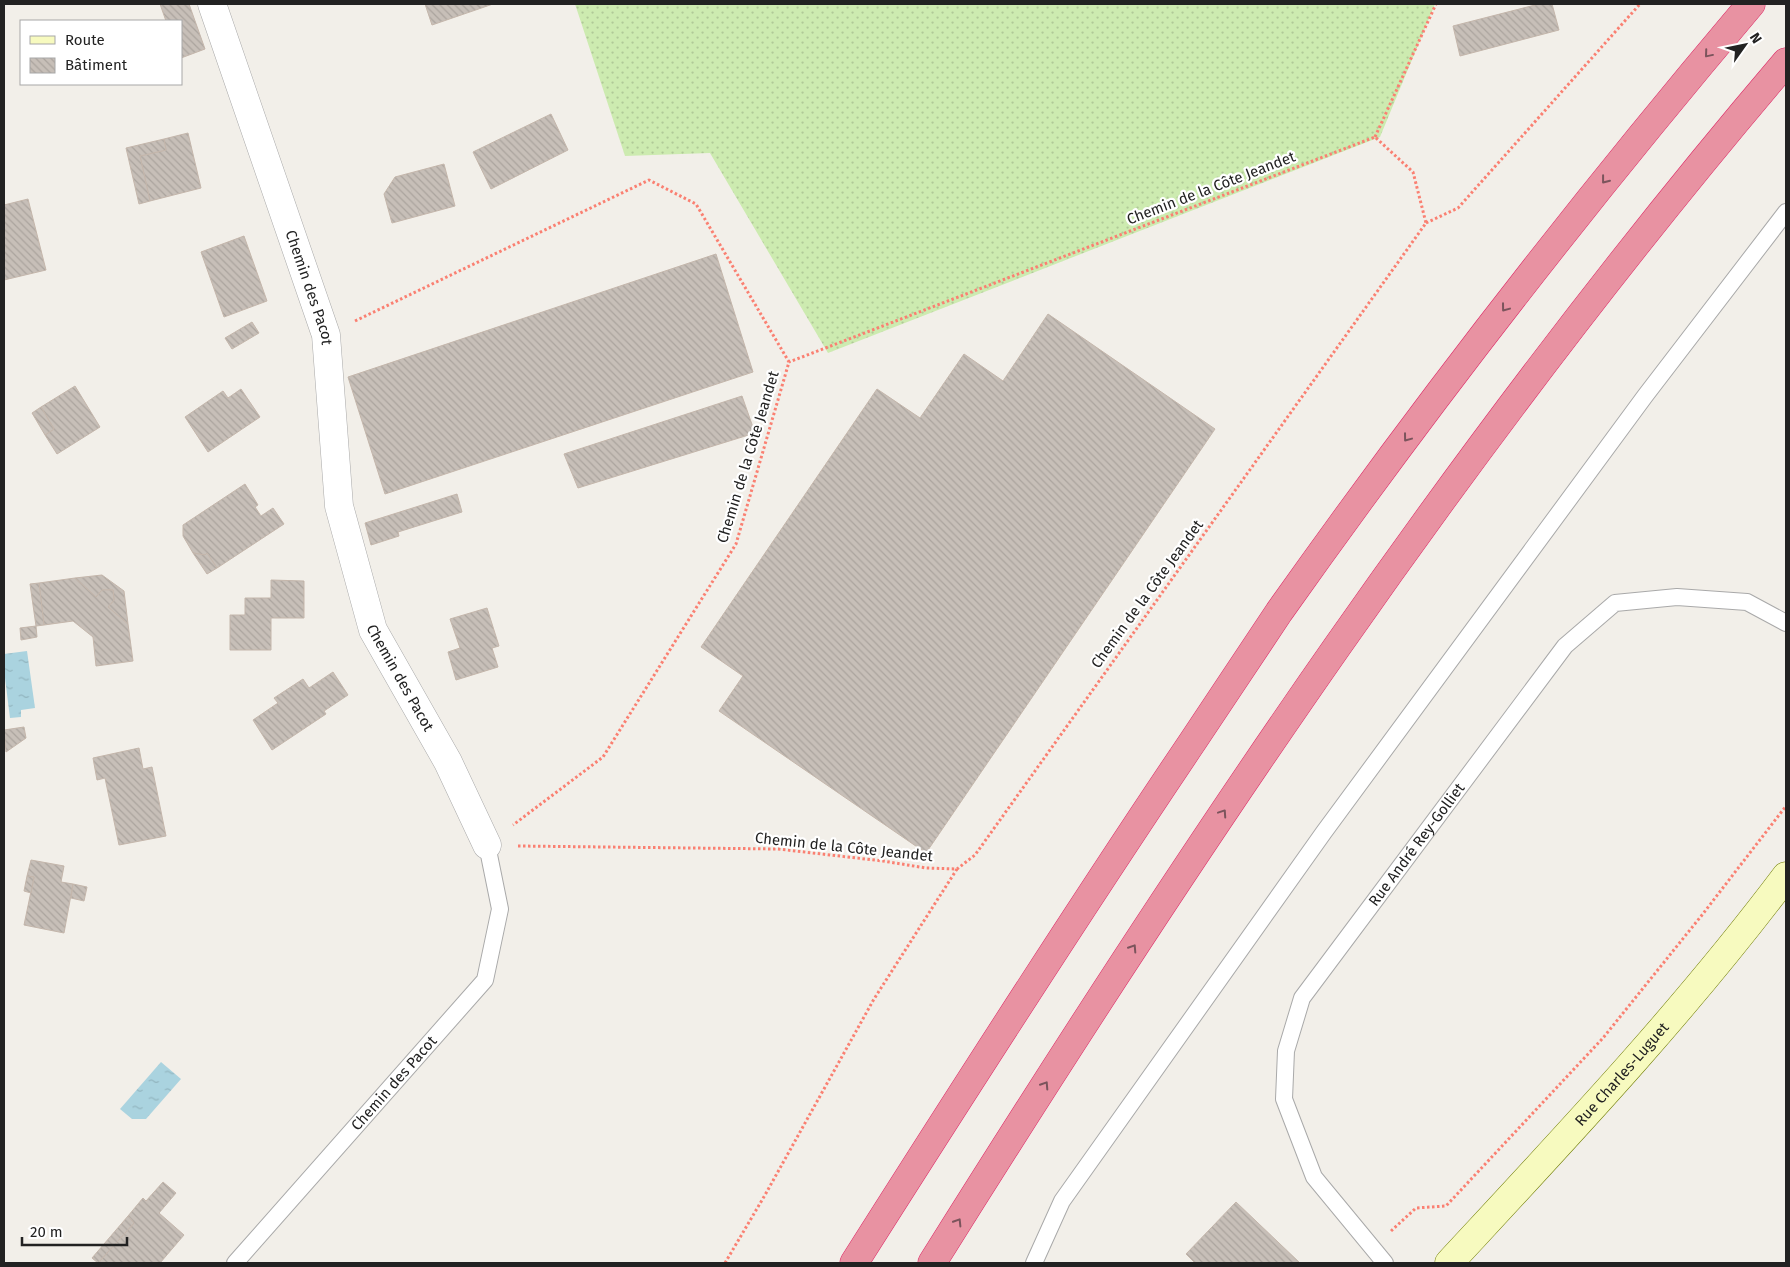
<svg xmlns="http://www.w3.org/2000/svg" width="1790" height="1267" viewBox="0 0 1790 1267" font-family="'Fira Sans',sans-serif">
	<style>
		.grass { fill: url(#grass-dots) }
		.water { fill: url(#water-ripples) }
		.building { fill: url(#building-back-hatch); stroke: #c4b6ab }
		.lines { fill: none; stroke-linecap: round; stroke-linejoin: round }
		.service-casing { stroke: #a9a9a9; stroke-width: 18 }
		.minor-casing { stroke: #a9a9a9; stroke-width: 29 }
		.secondary-casing { stroke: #707d05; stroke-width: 29 }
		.motorway-casing { stroke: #dc2a67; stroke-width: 29 }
		.path { stroke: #fa8072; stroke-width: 3; stroke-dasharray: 2.5 2.5; stroke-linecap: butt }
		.service { stroke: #fff; stroke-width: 16 }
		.minor { stroke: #fff; stroke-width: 28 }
		.secondary { stroke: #f7fabf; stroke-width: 28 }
		.motorway { stroke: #e892a2; stroke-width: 28 }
		.oneway { stroke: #7b545c }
		.labels { text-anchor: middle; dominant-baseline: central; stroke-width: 4.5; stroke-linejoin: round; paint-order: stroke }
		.street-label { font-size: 15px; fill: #222; stroke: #fff }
	</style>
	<defs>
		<pattern id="grass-dots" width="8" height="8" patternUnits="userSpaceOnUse" patternTransform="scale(1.25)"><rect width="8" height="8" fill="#cdebb0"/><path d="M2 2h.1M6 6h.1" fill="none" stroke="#b0c997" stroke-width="1.8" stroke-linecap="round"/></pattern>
		<pattern id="water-ripples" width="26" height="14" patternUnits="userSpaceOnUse" patternTransform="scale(1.25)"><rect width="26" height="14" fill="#aad3df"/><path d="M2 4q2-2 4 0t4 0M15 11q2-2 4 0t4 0" fill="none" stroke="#92b5bf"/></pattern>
		<pattern id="building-back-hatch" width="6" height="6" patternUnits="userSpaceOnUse" patternTransform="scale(1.25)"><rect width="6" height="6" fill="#c7bfb8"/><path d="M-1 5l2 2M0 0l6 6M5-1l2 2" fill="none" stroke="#aba49e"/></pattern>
	</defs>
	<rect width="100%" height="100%" fill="#f2efe9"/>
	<path class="grass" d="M575,4H1435L1380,137L828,353L710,153L625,156Z"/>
	<g class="water">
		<path d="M27,651L35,708L21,710V717L10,718L4,670V654Z"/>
		<path d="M161,1062L181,1079L146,1119H132L120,1109Z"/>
	</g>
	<g class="building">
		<path d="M160,4H189L205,49L181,58V21H166Z"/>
		<path d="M425,4H493L432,25Z"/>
		<path d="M1539,4H1552L1559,30L1460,56L1453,26Z"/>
		<path d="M551,114L568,150L491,189L473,152Z"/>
		<path d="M188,133L201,188L150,201L140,156L166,150L164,139Z"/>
		<path d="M164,139L166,150L140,156L150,201L139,204L126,148Z"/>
		<path d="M444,164L455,206L392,223L384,194L395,177Z"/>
		<path d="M28,199L46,270L4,280V205Z"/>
		<path d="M244,236L267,301L224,317L201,252Z"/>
		<path d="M716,254L753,372L385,494L348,377Z"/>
		<path d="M1048,314L1215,429L926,853L719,711L743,676L701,647L877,389L920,418L964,354L1003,381Z"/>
		<path d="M252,322L259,333L232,349L225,338Z"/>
		<path d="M75,386L100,427L57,454L45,435L54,429L41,407Z"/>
		<path d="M241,389L260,417L208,452L185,417L223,391L228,398Z"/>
		<path d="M742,396L755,433L578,488L564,454Z"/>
		<path d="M41,407L54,429L45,435L32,413Z"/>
		<path d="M245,484L258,505L255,507L261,516L273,508L284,524L217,568L207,553L205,555L193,553L183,536V525Z"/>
		<path d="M457,494L462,512L398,532L399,536L371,545L365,523Z"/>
		<path d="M193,553L205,555L207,553L217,568L207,574Z"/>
		<path d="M102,575L124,591L128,624L108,607L114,600L113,590H102L96,597L75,578Z"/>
		<path d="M75,578L96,597L102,590H113L114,600L108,607L128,624L133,661L96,666L93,637L73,621L44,625L39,583Z"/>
		<path d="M271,580L304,581V618H271V650H230V615H245V598H271Z"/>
		<path d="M39,583L44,625L36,626L30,584Z"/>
		<path d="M487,608L499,646L492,648L498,667L456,680L448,652L460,648L450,619Z"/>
		<path d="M36,626L37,637L21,640L20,628Z"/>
		<path d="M333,672L348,695L324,711L326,714L272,750L253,720L278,703L274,698L303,679L309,688Z"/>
		<path d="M24,727L26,738L6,752L4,730Z"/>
		<path d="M139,748L143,769L152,767L166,836L119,845L105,778L97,780L93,758Z"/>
		<path d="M31,860L64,866L61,882L73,884L64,933L24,925L34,877L27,876Z"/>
		<path d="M27,876L34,877L31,893L24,891Z"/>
		<path d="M73,884L87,887L84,901L71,898Z"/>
		<path d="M163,1182L176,1193L159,1213L184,1235L160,1263H98L134,1223L128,1216L143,1198L146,1201Z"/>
		<path d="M1236,1202L1300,1263H1195L1186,1254Z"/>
		<path d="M128,1216L134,1223L98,1263L92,1258Z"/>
	</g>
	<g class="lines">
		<g class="service-casing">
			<g id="service">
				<path id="s1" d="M235,1263L485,980L500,909L487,845"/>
				<path d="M1034,1263L1062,1201L1324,832L1645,396L1786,212"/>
				<path id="s2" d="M1385,1263L1314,1177L1284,1099L1286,1051L1302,998L1565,646L1615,603L1677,597L1747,602L1786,623"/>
			</g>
		</g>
		<g class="minor-casing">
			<g id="minor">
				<path id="s3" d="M212,4L326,335L339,506L373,630L448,762L487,845"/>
			</g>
		</g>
		<g class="secondary-casing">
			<g id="secondary">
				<path id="s4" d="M1449,1263C1565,1138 1683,1013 1786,876"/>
			</g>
		</g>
		<g class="motorway-casing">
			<g id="motorway">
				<path d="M854,1263C965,1088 1077,913 1193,741C1222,698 1250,655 1279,612C1427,403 1585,200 1751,4"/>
				<path d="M932,1263C1193,846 1467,436 1786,62"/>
			</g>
		</g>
		<g class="path">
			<path d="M1375,137L1436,4"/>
			<path d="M1426,223L1458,208L1640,4"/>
			<path d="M355,321L649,180L696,204L789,362L736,544L603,757L513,825"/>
			<path d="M518,846L778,849L883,861L926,868L957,869L975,855L1426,223L1413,172L1375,137L789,362"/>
			<path d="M1391,1231L1416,1208L1446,1206L1603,1038L1702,915L1786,806"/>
			<path d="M725,1263L765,1195L874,999L957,869"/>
		</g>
		<use href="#service" class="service"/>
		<use href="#minor" class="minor"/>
		<use href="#secondary" class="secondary"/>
		<use href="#motorway" class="motorway"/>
	</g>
	<defs><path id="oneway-chevron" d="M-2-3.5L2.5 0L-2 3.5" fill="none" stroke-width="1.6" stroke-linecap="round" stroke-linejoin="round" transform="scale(1.25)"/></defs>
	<g class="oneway">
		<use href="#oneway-chevron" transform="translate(1708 54) rotate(130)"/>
		<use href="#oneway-chevron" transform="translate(1605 180) rotate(128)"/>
		<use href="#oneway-chevron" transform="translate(1505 308) rotate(127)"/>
		<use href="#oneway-chevron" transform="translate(1407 438) rotate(127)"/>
		<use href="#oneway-chevron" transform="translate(1223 813) rotate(-56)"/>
		<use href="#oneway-chevron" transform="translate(1133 948) rotate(-57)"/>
		<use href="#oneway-chevron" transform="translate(1045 1085) rotate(-57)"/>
		<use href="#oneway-chevron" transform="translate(958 1222) rotate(-58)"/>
	</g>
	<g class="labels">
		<g class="street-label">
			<text transform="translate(1211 188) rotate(-21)">Chemin de la Côte Jeandet</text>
			<text stroke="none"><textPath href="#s3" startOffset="300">Chemin des Pacot</textPath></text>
			<text transform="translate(748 457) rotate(-73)">Chemin de la Côte Jeandet</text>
			<text transform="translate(1147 594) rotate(-54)">Chemin de la Côte Jeandet</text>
			<text stroke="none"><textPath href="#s3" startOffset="705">Chemin des Pacot</textPath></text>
			<text stroke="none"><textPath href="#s2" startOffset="490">Rue André Rey-Golliet</textPath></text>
			<text transform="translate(844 847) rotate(6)">Chemin de la Côte Jeandet</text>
			<text stroke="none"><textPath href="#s4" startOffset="256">Rue Charles-Luguet</textPath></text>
			<text stroke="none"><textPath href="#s1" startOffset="240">Chemin des Pacot</textPath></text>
		</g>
	</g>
	<rect width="1790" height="1267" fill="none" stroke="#222222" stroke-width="10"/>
	<rect x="20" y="20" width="162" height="65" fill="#ffffff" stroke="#a7a7a7"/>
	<rect x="30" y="36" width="25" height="8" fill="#f7fabf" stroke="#a7a7a7"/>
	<text x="65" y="45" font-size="15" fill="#222222">Route</text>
	<rect x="30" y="58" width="25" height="15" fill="url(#building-back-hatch)" stroke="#a7a7a7"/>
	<text x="65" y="70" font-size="15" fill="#222222">Bâtiment</text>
	<g transform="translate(1745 45) rotate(57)" stroke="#ffffff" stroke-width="4" paint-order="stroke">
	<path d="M0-4L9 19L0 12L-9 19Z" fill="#222222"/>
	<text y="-8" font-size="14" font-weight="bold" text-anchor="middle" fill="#222222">N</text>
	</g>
	<path d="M22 1237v8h105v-8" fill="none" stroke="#222222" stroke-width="2.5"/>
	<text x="30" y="1237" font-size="15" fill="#222222" stroke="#ffffff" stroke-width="4" paint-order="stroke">20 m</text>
</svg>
